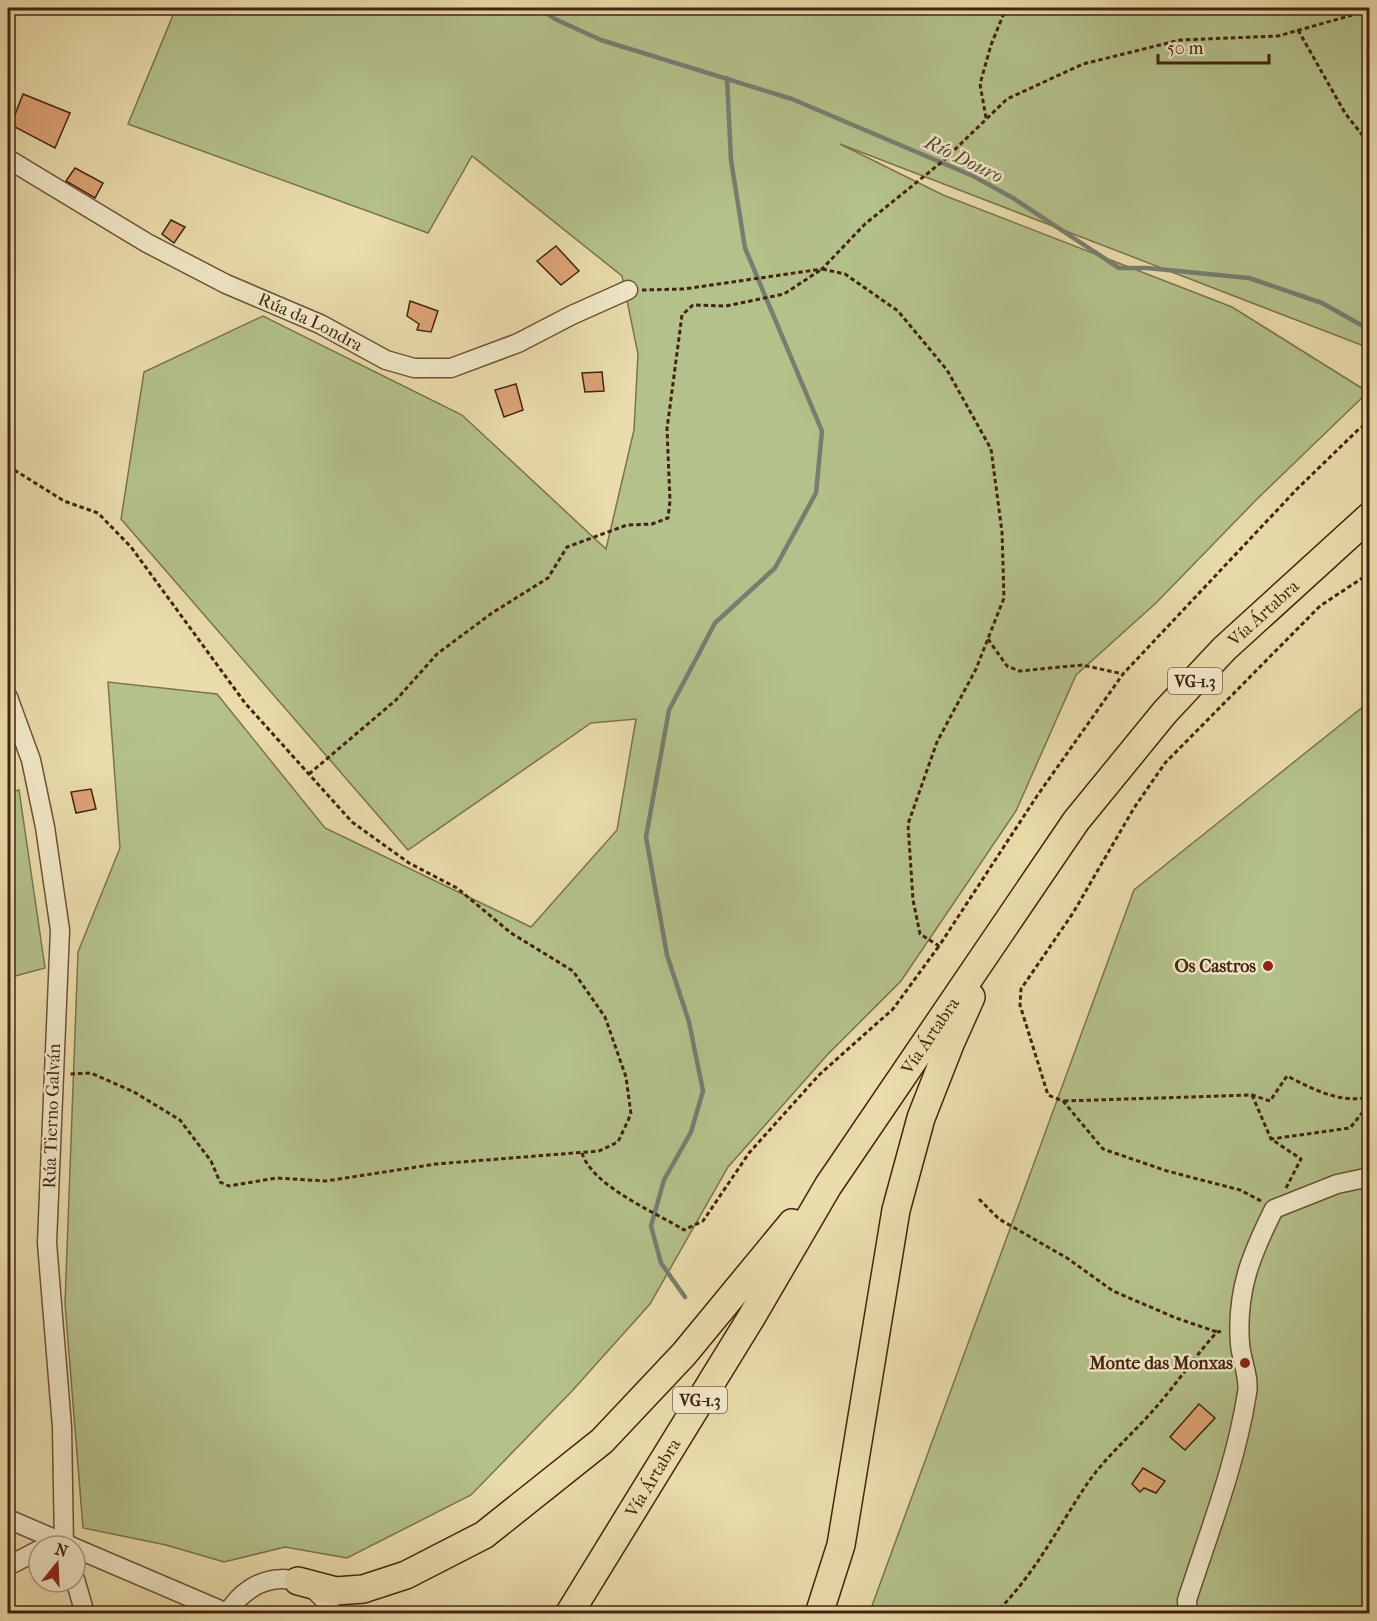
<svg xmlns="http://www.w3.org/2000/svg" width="1377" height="1621" viewBox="0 0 1377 1621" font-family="'IM FELL French Canon',serif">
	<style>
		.green { fill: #b4c18b; stroke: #7c724e; stroke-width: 1.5 }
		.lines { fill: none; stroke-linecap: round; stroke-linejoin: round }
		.stream { stroke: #777e70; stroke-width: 4.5 }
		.building { fill: #dda476; stroke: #442310; stroke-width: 1.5 }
		.minor-casing { stroke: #6e5137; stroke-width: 21 }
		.highway-casing { stroke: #442310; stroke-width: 30 }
		.path { stroke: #442310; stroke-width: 3; stroke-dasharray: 4.5 3; stroke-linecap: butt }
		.minor { stroke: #f1e8c8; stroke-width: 18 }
		.highway { stroke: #eadcab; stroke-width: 27 }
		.poi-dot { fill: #8f2418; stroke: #f1e8c8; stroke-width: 2 }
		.labels { text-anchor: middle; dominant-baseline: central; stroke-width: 5; stroke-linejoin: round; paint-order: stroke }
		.shield { fill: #f1e8c8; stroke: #785e47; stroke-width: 1.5 }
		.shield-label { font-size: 16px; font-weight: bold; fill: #442310 }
		.street-label { font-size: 18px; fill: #442310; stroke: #f1e8c8 }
		.poi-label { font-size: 18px; font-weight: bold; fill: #442310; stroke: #f1e8c8; text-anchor: end }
		.water-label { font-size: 20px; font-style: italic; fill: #594938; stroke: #f1e8c8 }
	</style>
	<rect width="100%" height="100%" fill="#eadcab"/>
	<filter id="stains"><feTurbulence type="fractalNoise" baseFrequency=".00333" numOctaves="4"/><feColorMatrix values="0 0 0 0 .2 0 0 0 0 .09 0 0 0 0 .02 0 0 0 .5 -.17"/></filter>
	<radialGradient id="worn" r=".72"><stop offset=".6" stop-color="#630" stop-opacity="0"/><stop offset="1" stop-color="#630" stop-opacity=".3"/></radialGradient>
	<g class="green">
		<path d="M176,8H1369V348L840,144L943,195L1232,307L1368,392L1257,499L1156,603L1076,675L1016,811L901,981L828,1054L728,1167L650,1304L572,1391L471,1495L347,1558L285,1547L224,1562L166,1545L83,1528L65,1304L78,952L120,848L108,682L217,694L325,828L531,927L617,830L636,719L591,723L408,850L121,519L144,372L263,316L462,415L606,549L634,430L638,354L622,276L472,156L428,233L128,124Z"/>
		<path d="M1369,702V1613L869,1614L1134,890Z"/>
		<path d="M19,790L45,968L8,978V793Z"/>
	</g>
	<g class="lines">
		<g class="stream">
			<path d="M539,8L555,19L601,40L792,99L973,176L1013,198L1119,268H1147L1249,278L1322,303L1370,330"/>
			<path d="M685,1297L661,1263L651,1226L664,1180L691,1132L703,1091L689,1022L667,955L646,837L669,710L715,623L775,568L816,493L822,431L745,248L731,160L727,78"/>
		</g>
	</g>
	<g class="building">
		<path d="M23,94L70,113L55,148L11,125Z"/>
		<path d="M75,168L103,183L95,198L66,181Z"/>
		<path d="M171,220L185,227L174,243L162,234Z"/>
		<path d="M556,246L579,271L561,285L537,261Z"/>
		<path d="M410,301L438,311L431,332L417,330L419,324L407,316Z"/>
		<path d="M602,372L604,391L585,392L582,373Z"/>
		<path d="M516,384L523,410L504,417L495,390Z"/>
		<path d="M91,789L96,809L76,813L71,792Z"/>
		<path d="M1199,1404L1215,1418L1185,1450L1170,1437Z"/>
		<path d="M1143,1468L1165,1481L1156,1493L1144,1488L1140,1492L1132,1484Z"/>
	</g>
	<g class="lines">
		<g class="minor-casing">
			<g id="minor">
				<path id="s1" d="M8,159L147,243L226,284L320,324L386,360L414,368H451L518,343L572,315L628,290"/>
				<path d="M8,697L31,760L45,827L60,930L47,1243L62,1427L64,1546"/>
				<path d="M8,1519L71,1546"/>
				<path d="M75,1548L227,1613"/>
				<path d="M8,1566L39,1550"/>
				<path d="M75,1579L85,1614"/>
				<path d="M227,1614C252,1570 309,1565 333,1614"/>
				<path d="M1188,1614L1187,1600C1209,1532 1236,1464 1247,1393C1250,1378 1241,1359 1240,1344C1236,1291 1251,1255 1274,1209L1337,1184L1370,1177"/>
			</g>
		</g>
		<g class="highway-casing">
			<g id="highway">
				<path d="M298,1581L336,1591L363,1589L406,1575L484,1535L602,1441L684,1354L792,1223"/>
				<path id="s2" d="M569,1614L751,1318L828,1186L1076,821L1165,712L1224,649L1370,516"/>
				<path d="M819,1614L841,1545L896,1210L921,1118L950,1044L971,997"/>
			</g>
		</g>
		<g class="path">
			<path d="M1298,30L1345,113L1370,145"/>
			<path d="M986,118L980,84L991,45L1006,8"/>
			<path d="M642,290L684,289L822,269L865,224L943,161L1007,99L1083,64L1180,40L1278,36L1370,10"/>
			<path d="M8,466L64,501L98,513L131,547L245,703L352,822L409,863L457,888L511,933L573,971L605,1017L626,1077L631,1114L618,1142L599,1151L436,1164L326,1181L276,1178L229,1186L220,1182L211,1161L180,1120L134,1092L91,1073L70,1074"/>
			<path d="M988,639L1007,666L1019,671L1082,665L1123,674"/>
			<path d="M309,774L396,700L437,654L492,613L548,578L567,547L627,525L652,524L668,518L670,501L667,429L682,315L693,305L726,306L784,294L822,269L845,274L898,311L947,370L991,449L1002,532L1004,598L976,669L937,742L908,824L913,900L920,934L939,946L1037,796L1123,674L1297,489L1360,428L1370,423"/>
			<path d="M1252,1095L1271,1139"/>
			<path d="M1064,1101L1252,1095L1270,1101L1287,1076C1313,1089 1340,1104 1370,1097"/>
			<path d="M582,1153C592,1186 655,1212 684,1230L703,1221L749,1153L819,1075L893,1009L939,946"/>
			<path d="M1286,1188L1301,1159L1271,1139L1350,1128L1370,1103"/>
			<path d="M979,1199L999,1219L1067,1258L1113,1291L1176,1318L1217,1332"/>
			<path d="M1261,1201L1240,1190L1167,1171L1103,1149L1063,1101L1048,1095L1020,1005L1021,989L1073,913L1134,808L1165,763L1320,606L1370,573"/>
			<path d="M994,1614C1033,1578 1058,1527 1087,1484C1106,1456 1135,1432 1157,1406C1178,1382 1196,1355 1217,1332L1224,1331"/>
		</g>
		<use href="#minor" class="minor"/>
		<use href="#highway" class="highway"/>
	</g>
	<g class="poi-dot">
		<circle cx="1268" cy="966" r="6"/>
		<circle cx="1245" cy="1363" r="6"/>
	</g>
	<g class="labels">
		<g class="shield">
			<rect x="1168" y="668" width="54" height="26" rx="4.5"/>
			<rect x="673" y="1387" width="54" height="26" rx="4.5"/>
		</g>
		<g class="shield-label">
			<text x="1195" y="681">VG-1.3</text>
			<text x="700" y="1400">VG-1.3</text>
		</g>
		<g class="street-label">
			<text stroke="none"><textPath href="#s1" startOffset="344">Rúa da Londra</textPath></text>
			<text stroke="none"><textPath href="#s2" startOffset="1222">Vía Ártabra</textPath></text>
			<text stroke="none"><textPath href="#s2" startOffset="682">Vía Ártabra</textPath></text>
			<text transform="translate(52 1116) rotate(-88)">Rúa Tierno Galván</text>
			<text stroke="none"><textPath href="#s2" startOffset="160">Vía Ártabra</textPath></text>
		</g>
		<g class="poi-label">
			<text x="1256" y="966">Os Castros</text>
			<text x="1233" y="1363">Monte das Monxas</text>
		</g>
		<g class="water-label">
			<text transform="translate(964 159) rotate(26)">Río Douro</text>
		</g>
	</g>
	<rect width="1377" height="1621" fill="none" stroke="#eadcab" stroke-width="30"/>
	<rect x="9" y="9" width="1359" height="1603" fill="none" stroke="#442310" stroke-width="3"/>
	<rect x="15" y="15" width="1347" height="1591" fill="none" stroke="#442310" stroke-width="1.5"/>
	<g transform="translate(57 1564) rotate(18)"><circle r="28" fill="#f1e8c8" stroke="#ac997e" stroke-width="1.5"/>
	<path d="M0-4.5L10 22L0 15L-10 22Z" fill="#8f2418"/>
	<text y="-9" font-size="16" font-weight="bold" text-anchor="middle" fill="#442310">N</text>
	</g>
	<path d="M1158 54v9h111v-9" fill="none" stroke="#442310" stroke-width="3"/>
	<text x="1167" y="54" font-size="18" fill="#442310" stroke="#f1e8c8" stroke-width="4.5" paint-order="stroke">50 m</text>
	<rect width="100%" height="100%" filter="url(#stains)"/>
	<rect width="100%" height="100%" fill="url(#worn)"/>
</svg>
